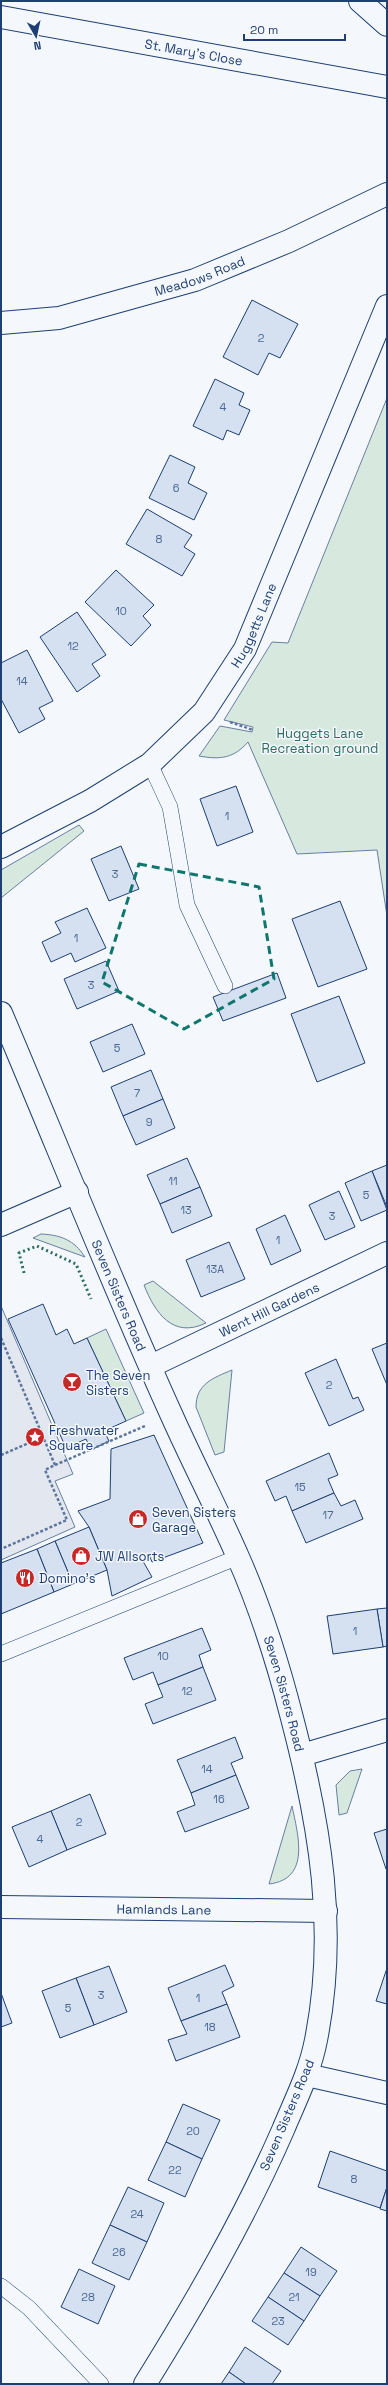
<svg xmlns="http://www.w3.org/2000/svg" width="388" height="2385" viewBox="0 0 388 2385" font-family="'Space Grotesk',sans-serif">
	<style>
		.green { fill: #d7e8df; stroke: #687fa3 }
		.parking { fill: #e3e8f0; stroke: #687fa3 }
		.building { fill: #d5e0f0; stroke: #1d3f73 }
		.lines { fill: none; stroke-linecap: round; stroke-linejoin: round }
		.lane-casing { stroke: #1d3f73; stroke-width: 16 }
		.street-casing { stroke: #1d3f73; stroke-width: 24 }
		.secondary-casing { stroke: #1d3f73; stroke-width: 24 }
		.path { stroke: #5e769c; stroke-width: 2.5; stroke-dasharray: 3 2; stroke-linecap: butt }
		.lane { stroke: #f4f7fb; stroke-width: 15 }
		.street { stroke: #f4f7fb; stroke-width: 22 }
		.secondary { stroke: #f4f7fb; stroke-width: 22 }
		.hedge { stroke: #2c6c60; stroke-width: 3; stroke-dasharray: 2 3; stroke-linecap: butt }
		.marked { fill: none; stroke: #0f766e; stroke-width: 3; stroke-dasharray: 8 5; stroke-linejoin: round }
		.labels { text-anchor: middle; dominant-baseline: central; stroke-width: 3; stroke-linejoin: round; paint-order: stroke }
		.number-label { font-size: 11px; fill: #4b6792 }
		.street-label { font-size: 13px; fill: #1d3f73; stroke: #f4f7fb }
		.park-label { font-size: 13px; fill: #2c6c60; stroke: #f4f7fb }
		.poi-label { font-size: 13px; fill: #1d3f73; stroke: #f4f7fb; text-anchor: start }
	</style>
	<rect width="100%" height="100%" fill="#f4f7fb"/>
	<g class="green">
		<path d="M387,398V916L377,850L297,854L248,742C234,758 221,760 199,756L220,726L252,732L253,727L224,720L272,642L288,643Z"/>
		<path d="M79,825L84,831L1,898V870Z"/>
		<path d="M41,1234C61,1235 74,1240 85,1257L33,1238Z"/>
		<path d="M153,1281L206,1323C173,1339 155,1313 144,1285Z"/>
		<path d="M106,1329L144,1413L126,1421L87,1338Z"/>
		<path d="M232,1370L224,1452L215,1455L196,1407C196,1384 213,1378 232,1370Z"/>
		<path d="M362,1769L347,1813L339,1815L336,1785L350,1771Z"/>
		<path d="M292,1806C298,1835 311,1879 269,1884Z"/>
	</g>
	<path class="parking" d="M1,1306L73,1474L55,1481L75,1527L1,1560Z"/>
	<g class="building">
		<path d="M252,300L298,324L280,358L269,353L258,375L223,357Z"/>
		<path d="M215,379L244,393L239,405L250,410L239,435L227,430L223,440L193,426Z"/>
		<path d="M170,455L195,467L188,483L207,493L194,520L149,498Z"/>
		<path d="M147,509L192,535L184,547L195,554L182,576L126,544Z"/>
		<path d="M116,570L154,605L143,616L151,625L131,646L85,602Z"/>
		<path d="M77,612L106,655L92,664L100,676L77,692L40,637Z"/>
		<path d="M27,650L53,701L39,708L45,719L19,733L1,699V663Z"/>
		<path d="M236,786L253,832L217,846L200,799Z"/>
		<path d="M121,846L139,889L109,901L91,859Z"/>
		<path d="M340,901L367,969L318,987L292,919Z"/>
		<path d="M87,908L106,948L75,962L71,953L51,962L42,942L61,933L55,922Z"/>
		<path d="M106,961L119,991L77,1009L64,979Z"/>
		<path d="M277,973L286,998L223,1021L213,997Z"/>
		<path d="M339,996L365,1063L317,1082L291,1014Z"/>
		<path d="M132,1024L145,1054L103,1072L90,1042Z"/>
		<path d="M151,1070L163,1099L123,1116L111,1087Z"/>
		<path d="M163,1099L175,1128L136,1145L123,1116Z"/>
		<path d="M187,1158L200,1187L160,1204L147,1175Z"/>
		<path d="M387,1165V1207L372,1171Z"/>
		<path d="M372,1171L387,1210L361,1221L345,1183Z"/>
		<path d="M200,1187L212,1216L172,1233L160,1204Z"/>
		<path d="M339,1191L355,1227L325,1240L309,1205Z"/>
		<path d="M285,1215L301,1251L271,1265L256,1229Z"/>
		<path d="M229,1242L245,1279L201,1297L186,1260Z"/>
		<path d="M43,1304L56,1335L67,1329L74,1344L87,1338L126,1421L104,1431L109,1441L91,1450L86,1439L66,1448L8,1319Z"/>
		<path d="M387,1343V1385L372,1349Z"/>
		<path d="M336,1359L353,1399L358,1397L364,1410L329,1426L305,1373Z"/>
		<path d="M154,1435L203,1543L152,1562L149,1555L140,1556L152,1577L112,1596L107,1570L89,1527L78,1511L110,1499L111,1449Z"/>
		<path d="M329,1453L338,1475L328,1479L334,1493L292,1511L286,1496L275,1501L266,1481Z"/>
		<path d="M334,1493L341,1506L355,1500L363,1519L306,1543L292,1511Z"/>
		<path d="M89,1527L107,1570L73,1584L55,1541Z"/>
		<path d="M55,1541L73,1584L54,1592L37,1549Z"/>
		<path d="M37,1549L54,1592L1,1614V1563Z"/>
		<path d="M387,1608V1646L383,1647L377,1609Z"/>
		<path d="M377,1609L383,1647L333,1654L327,1616Z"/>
		<path d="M202,1628L211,1650L199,1655L203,1667L158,1685L153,1672L133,1680L124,1658Z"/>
		<path d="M203,1667L216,1700L153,1724L145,1704L163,1697L158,1685Z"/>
		<path d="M235,1737L243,1758L231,1763L236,1775L191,1793L177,1760Z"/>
		<path d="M236,1775L249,1808L185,1832L177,1812L195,1805L191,1793Z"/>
		<path d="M90,1794L106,1834L67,1850L51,1811Z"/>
		<path d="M51,1811L67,1850L29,1867L12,1827Z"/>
		<path d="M387,1829V1869H386L374,1833Z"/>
		<path d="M225,1965L234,1986L222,1992L227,2004L181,2021L168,1988Z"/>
		<path d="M109,1966L127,2012L94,2025L76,1978Z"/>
		<path d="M387,1968V2004L376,2001Z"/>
		<path d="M76,1978L94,2025L60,2038L42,1991Z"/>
		<path d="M1,1993L12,2023L1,2027Z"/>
		<path d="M227,2004L240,2037L176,2061L168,2040L187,2034L181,2021Z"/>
		<path d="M183,2104L220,2120L202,2159L166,2142Z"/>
		<path d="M166,2142L202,2159L185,2197L148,2180Z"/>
		<path d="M330,2151L387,2171V2187L380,2208L318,2187Z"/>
		<path d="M128,2187L164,2203L147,2242L110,2225Z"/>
		<path d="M387,2187V2211L380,2209Z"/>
		<path d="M110,2225L147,2242L129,2280L92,2263Z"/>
		<path d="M301,2247L337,2271L320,2296L284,2273Z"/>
		<path d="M79,2269L115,2286L98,2324L61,2307Z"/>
		<path d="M284,2273L320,2296L304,2321L268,2297Z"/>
		<path d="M268,2297L304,2321L288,2345L252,2321Z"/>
		<path d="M245,2347L281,2371L272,2384H246L229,2372Z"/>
		<path d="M229,2372L246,2384H221Z"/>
	</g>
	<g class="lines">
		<g class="lane-casing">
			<g id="lane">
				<path d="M150,764L170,807L187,905L225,986"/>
				<path d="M1,1654L238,1557"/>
				<path d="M1,2286L29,2308L101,2384"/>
			</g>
		</g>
		<g class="street-casing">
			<g id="street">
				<path d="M360,1L387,25"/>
				<path id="s1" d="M1,17L387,87"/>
				<path id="s2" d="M1,323L59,318L195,280L289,241L387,194"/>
				<path d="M1,1225L77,1192"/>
				<path id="s3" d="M151,1366L387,1253"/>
				<path d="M302,1755L387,1730"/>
				<path id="s4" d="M1,1907L326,1911"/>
				<path d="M307,2075L387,2093"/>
			</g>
		</g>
		<g class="secondary-casing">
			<g id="secondary">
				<path id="s5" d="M1,847L90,801L150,764L204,712L245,649L387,306"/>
				<path id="s6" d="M1,1013C58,1147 112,1284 172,1416C193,1463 217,1509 238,1557C261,1609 278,1663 292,1718C320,1825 338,1930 316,2040C310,2072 295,2101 283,2130C244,2219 196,2302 145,2384"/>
			</g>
		</g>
		<g class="path">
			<path d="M230,722L253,730"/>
			<path d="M1,1338L55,1465L45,1470L67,1520L1,1549"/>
			<path d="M1,1455L43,1437"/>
			<path d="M55,1465L145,1426"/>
		</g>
		<use href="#lane" class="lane"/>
		<use href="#street" class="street"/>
		<use href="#secondary" class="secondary"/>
		<path class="hedge" d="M24,1273L19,1253L37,1246L76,1264L91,1299"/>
	</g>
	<path class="marked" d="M139,864L259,887L274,979L184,1029L102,982Z"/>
	<defs>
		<g id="bar-disc" transform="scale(1)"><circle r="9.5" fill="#c62828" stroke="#f4f7fb"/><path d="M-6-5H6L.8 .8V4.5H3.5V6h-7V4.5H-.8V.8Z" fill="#fff"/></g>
		<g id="sight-disc" transform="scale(1)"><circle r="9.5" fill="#c62828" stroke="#f4f7fb"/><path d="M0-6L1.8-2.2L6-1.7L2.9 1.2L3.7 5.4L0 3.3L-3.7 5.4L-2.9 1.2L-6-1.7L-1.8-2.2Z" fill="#fff"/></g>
		<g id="shop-disc" transform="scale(1)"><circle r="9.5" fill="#c62828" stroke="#f4f7fb"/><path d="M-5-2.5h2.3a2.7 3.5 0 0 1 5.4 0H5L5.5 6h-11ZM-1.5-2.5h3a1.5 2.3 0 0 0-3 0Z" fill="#fff"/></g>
		<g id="restaurant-disc" transform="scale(1)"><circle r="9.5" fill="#c62828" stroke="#f4f7fb"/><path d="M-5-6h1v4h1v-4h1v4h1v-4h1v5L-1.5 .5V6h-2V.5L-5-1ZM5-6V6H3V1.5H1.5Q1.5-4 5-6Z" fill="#fff"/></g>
	</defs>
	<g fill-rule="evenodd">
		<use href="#bar-disc" x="72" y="1382"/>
		<use href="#sight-disc" x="35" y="1437"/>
		<use href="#shop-disc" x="138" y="1519"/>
		<use href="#shop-disc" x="81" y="1556"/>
		<use href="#restaurant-disc" x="25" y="1578"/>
	</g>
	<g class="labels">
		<g class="number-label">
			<text x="261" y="338">2</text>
			<text x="223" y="407">4</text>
			<text x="176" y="488">6</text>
			<text x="159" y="539">8</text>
			<text x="121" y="611">10</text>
			<text x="73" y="646">12</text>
			<text x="22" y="681">14</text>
			<text x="227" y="816">1</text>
			<text x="115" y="874">3</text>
			<text x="76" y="938">1</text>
			<text x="91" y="985">3</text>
			<text x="117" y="1048">5</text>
			<text x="137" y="1093">7</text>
			<text x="149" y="1122">9</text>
			<text x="173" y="1181">11</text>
			<text x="366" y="1195">5</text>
			<text x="186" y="1210">13</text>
			<text x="332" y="1216">3</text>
			<text x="278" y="1240">1</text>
			<text x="215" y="1269">13A</text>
			<text x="329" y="1385">2</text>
			<text x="300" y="1487">15</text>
			<text x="328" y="1515">17</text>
			<text x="355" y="1631">1</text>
			<text x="163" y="1656">10</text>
			<text x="187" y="1691">12</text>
			<text x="207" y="1769">14</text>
			<text x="219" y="1799">16</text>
			<text x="79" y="1822">2</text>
			<text x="40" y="1839">4</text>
			<text x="101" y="1995">3</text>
			<text x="198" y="1998">1</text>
			<text x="68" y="2008">5</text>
			<text x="210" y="2027">18</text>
			<text x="193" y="2131">20</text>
			<text x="175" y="2170">22</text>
			<text x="354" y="2179">8</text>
			<text x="137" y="2214">24</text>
			<text x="119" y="2252">26</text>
			<text x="311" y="2272">19</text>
			<text x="88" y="2297">28</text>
			<text x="294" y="2297">21</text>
			<text x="278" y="2321">23</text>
		</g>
		<g class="street-label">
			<text stroke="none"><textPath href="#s1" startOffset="196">St. Mary's Close</textPath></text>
			<text stroke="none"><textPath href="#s2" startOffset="205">Meadows Road</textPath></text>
			<text stroke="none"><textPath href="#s5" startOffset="346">Huggetts Lane</textPath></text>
			<text stroke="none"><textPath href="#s6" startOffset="306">Seven Sisters Road</textPath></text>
			<text stroke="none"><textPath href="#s3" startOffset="131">Went Hill Gardens</textPath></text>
			<text stroke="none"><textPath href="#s6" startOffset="738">Seven Sisters Road</textPath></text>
			<text stroke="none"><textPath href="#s4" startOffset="163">Hamlands Lane</textPath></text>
			<text transform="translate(287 2115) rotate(-67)">Seven Sisters Road</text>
		</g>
		<g class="park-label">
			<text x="320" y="733">Huggets Lane<tspan x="320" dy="15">Recreation ground</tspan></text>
		</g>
		<g class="poi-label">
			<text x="86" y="1375">The Seven<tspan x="86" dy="15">Sisters</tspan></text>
			<text x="49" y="1430">Freshwater<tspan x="49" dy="15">Square</tspan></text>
			<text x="152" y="1512">Seven Sisters<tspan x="152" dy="15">Garage</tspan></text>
			<text x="95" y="1556">JW Allsorts</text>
			<text x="39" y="1578">Domino's</text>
		</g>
	</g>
	<rect width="388" height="2385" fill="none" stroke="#1d3f73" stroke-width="4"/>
	<g transform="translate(36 36) rotate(171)" stroke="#f4f7fb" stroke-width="3" paint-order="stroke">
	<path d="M0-3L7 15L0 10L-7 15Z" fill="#1d3f73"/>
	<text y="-6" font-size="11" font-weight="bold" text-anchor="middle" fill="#1d3f73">N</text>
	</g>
	<path d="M244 34v6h101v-6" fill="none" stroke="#1d3f73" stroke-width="2"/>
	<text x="250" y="34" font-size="12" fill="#1d3f73" stroke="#f4f7fb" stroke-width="3" paint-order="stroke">20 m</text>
</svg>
